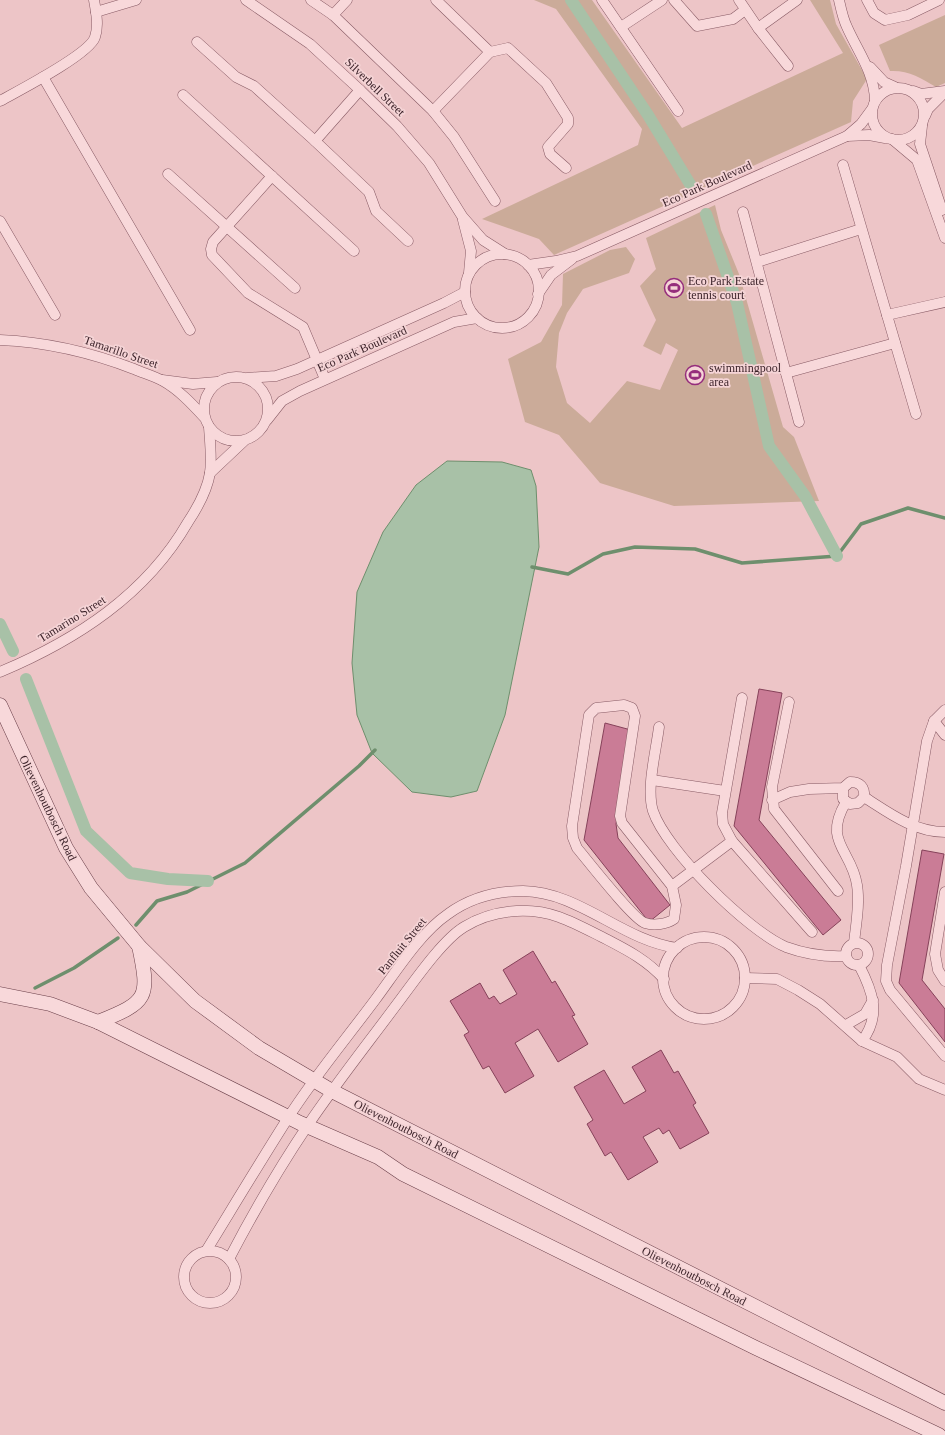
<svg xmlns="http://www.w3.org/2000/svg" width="945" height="1435" viewBox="0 0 945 1435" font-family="'Times New Roman',serif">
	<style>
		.green { fill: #cbab99 }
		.water { fill: #a8c1a7; stroke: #6e8f6d }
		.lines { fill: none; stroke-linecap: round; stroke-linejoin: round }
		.stream { stroke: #6e8f6d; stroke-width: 3.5 }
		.canal { stroke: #a8c1a7; stroke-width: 12 }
		.building { fill: #ca7c96; stroke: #86425a }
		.street-casing { stroke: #885b65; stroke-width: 11 }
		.secondary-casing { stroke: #6a3f49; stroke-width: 15 }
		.street { stroke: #f8d8da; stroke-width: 10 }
		.secondary { stroke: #f8d8da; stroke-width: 14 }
		.labels { text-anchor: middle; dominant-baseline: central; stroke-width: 3.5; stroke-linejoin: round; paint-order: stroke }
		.street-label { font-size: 12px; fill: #381f26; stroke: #f5d4d6 }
		.poi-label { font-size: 12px; fill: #381f26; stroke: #f5d4d6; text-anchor: start }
	</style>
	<rect width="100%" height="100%" fill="#edc5c7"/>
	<g class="green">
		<path d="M534,0H592L682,128L843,53L810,0H830L836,24L867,79L853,101L851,122L554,255L539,239L482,219L638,145L642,129L556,9Z"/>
		<path d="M945,15V83L936,87C921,78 908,70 890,71L879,45Z"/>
		<path d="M715,205L721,230L739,274L783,427L794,437L819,501L674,506L600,483L559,435L525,422L508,359L541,342L562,305L563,274L610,250L626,247L635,259L629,273L583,289L567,313L559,333L556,367L567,403L590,423L627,381L660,390L678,350L666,343L661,355L643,346L656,320L640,286L656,269L646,238Z"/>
	</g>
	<path class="water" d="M447,461L502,462L531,470L536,486L539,547L505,715L477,791L451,797L412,792L372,753L357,715L352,663L357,592L383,532L416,485Z"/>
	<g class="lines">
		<g class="stream">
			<path d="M532,567L568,574L603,554L635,547L695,549L742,563L837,556L861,524L908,508L945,518"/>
			<path d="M136,925L157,901L187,892L245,863L359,766L375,750"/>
			<path d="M35,988L74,968L118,938"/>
		</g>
		<g class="canal">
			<path d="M571,0L648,115L693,189"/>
			<path d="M706,214L737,303L769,446L805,496L837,556"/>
			<path d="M0,624L13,651"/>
			<path d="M26,679L86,831L130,873L168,879L208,881"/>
		</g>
	</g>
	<g class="building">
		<path d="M759,689L782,693L759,820L841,920L823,935L734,826Z"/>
		<path d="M605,723L631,730L616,824L618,838L670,905L649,922L584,840Z"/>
		<path d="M922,850L944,854L922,980L945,1009V1042L899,983Z"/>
		<path d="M533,951L552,983L555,981L575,1015L572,1016L588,1044L558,1062L538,1029L515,1043L534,1076L505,1093L489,1066L483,1069L464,1035L469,1032L450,1001L480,983L489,999L494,996L500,1004L517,994L503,970Z"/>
		<path d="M661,1050L674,1073L678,1071L696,1103L693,1105L709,1133L680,1149L669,1130L663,1134L659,1128L643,1137L658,1162L628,1180L611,1152L605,1156L587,1124L593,1120L574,1087L604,1070L624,1104L646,1091L632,1067Z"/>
	</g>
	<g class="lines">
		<g class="street-casing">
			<g id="street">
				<path d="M246,0L310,44L360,90L397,126L429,163L462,216L483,240L505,254"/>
				<path d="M311,0L333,15L433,111L454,137L495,201"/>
				<path d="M436,0L490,52"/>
				<path d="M602,0L678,111"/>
				<path d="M674,0L697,26L733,19L745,10"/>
				<path d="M739,0L758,28L797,0"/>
				<path d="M839,0C841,9 843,19 847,27C858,52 874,72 875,100"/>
				<path d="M867,0L874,13L885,20L908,15L939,0"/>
				<path d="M96,12L136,0"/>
				<path d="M333,15L347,0"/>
				<path d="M621,27L662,0"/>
				<path d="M758,28L788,66"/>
				<path d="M197,42L236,77L254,86L315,141L369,192L376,211L408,241"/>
				<path d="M870,67L884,82L895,87"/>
				<path d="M43,77L190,330"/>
				<circle cx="898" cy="114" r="26"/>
				<path d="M913,91L921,94L945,91"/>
				<path d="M183,95L354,251"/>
				<path d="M0,101C18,91 90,54 95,37C99,25 96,12 94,0"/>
				<path d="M433,111L490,52L508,48L546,83L568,118V124L548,147L550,154L566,168"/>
				<path d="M925,116L928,109L945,92"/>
				<path d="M922,126L920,144L942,210"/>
				<path d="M847,136L869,135L885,138"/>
				<path d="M892,139L917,160L945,238"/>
				<path d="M315,141L360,90"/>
				<path d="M843,165L916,414"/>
				<path d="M168,174L295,288"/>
				<path d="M272,176L213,242L211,249L212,255L248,293L303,327L325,379"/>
				<path d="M743,212L799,422"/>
				<path d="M463,220L471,251L469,273"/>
				<path d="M0,221L55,315"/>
				<circle cx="502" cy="291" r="37"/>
				<path d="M757,262L861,229"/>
				<path d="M528,265L556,261L577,256L847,136L861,124L872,109"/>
				<path d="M538,294L551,275L572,259"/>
				<path d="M887,315L945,302"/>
				<path d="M0,340C47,342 90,352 134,369C143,373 154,376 163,381C179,390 192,404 204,417"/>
				<path d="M786,373L895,343"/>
				<circle cx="236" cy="409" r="32"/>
				<path d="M247,378L276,376L297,369L444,303L465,292"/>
				<path d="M162,380L193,384L217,382"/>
				<path d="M267,420L282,401L300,391L454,322L477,318"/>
				<path d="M210,473L244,441"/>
				<path d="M0,672C76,640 146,595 188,522C198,507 207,491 210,473C212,458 210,442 209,427"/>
				<path d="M742,698L722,813L723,824L732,841L812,932"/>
				<path d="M789,702L772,787L774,809L838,891"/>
				<path d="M624,705L632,708L635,716L620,816L622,823L672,886L676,905L674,919C667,924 654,926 645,923C633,919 588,861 577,848L573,838L572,826L589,715L596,708Z"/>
				<path d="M945,710L934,721L927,741L906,866L887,965L886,981L890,990L945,1056"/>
				<path d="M934,721L945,735"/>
				<path d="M659,727C656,751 646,789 653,811C666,850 748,931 786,947C805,954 825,957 846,956"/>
				<path d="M652,780L725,791"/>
				<path d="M864,797C889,813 914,832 945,832"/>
				<path d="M772,800L790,792L809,789L843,788L850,782C860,782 865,787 864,797L858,803L850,804L843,799V788"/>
				<path d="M846,802C822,842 852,850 857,885C860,904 856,924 854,943"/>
				<path d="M672,886L732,841"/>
				<path d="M945,892L935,954L938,970L945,981"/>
				<circle cx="704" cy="978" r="41"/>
				<circle cx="857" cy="954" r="11"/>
				<path d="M859,965C872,990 882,1015 862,1041"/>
				<path d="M745,978L777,979L798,990L820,1004L862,1041L897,1057L919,1079L945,1090"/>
				<path d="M846,1025L865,1014L873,1000"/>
				<path d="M206,1251C233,1207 260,1162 288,1118C314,1077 346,1039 375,1000C396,972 419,934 448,914C470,898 495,891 523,891C580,892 621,940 677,948"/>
				<circle cx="210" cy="1277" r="26"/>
				<path d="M229,1259C253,1213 279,1168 308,1125C335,1085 365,1047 394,1008C411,986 441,941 464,927C492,910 528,906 559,917C573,922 588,930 602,937C625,949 646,959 664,979"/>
			</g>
		</g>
		<g class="secondary-casing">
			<g id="secondary">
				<path d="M0,705L66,848L91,888L139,946L195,1001L259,1048L332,1091L945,1403"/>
				<path d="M0,994L50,1004L98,1022L300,1123L378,1157L403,1174L756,1348L939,1435"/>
				<path d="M98,1022C148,1002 150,998 139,946"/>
			</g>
		</g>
		<use href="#street" class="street"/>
		<use href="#secondary" class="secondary"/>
	</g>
	<defs>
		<g id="stadium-ring" transform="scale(1)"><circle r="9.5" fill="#f5d4d6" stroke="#952d7c" stroke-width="1.5"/><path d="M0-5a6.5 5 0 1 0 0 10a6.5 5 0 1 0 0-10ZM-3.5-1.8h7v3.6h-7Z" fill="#952d7c"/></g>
	</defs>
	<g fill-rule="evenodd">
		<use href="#stadium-ring" x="674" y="288"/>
		<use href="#stadium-ring" x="695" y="375"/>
	</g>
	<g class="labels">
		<g class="street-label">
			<text transform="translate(375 87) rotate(44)">Silverbell Street</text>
			<text transform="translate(707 184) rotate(-24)">Eco Park Boulevard</text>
			<text transform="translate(362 349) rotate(-24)">Eco Park Boulevard</text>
			<text transform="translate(121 352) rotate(19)">Tamarillo Street</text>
			<text transform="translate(72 619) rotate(-32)">Tamarino Street</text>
			<text transform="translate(48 808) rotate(64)">Olievenhoutbosch Road</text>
			<text transform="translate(402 946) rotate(-51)">Panfluit Street</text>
			<text transform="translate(406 1129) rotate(27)">Olievenhoutbosch Road</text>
			<text transform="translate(694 1276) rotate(27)">Olievenhoutbosch Road</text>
		</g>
		<g class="poi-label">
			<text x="688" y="281">Eco Park Estate<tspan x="688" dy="14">tennis court</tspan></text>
			<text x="709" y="368">swimmingpool<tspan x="709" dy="14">area</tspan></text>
		</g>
	</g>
</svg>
